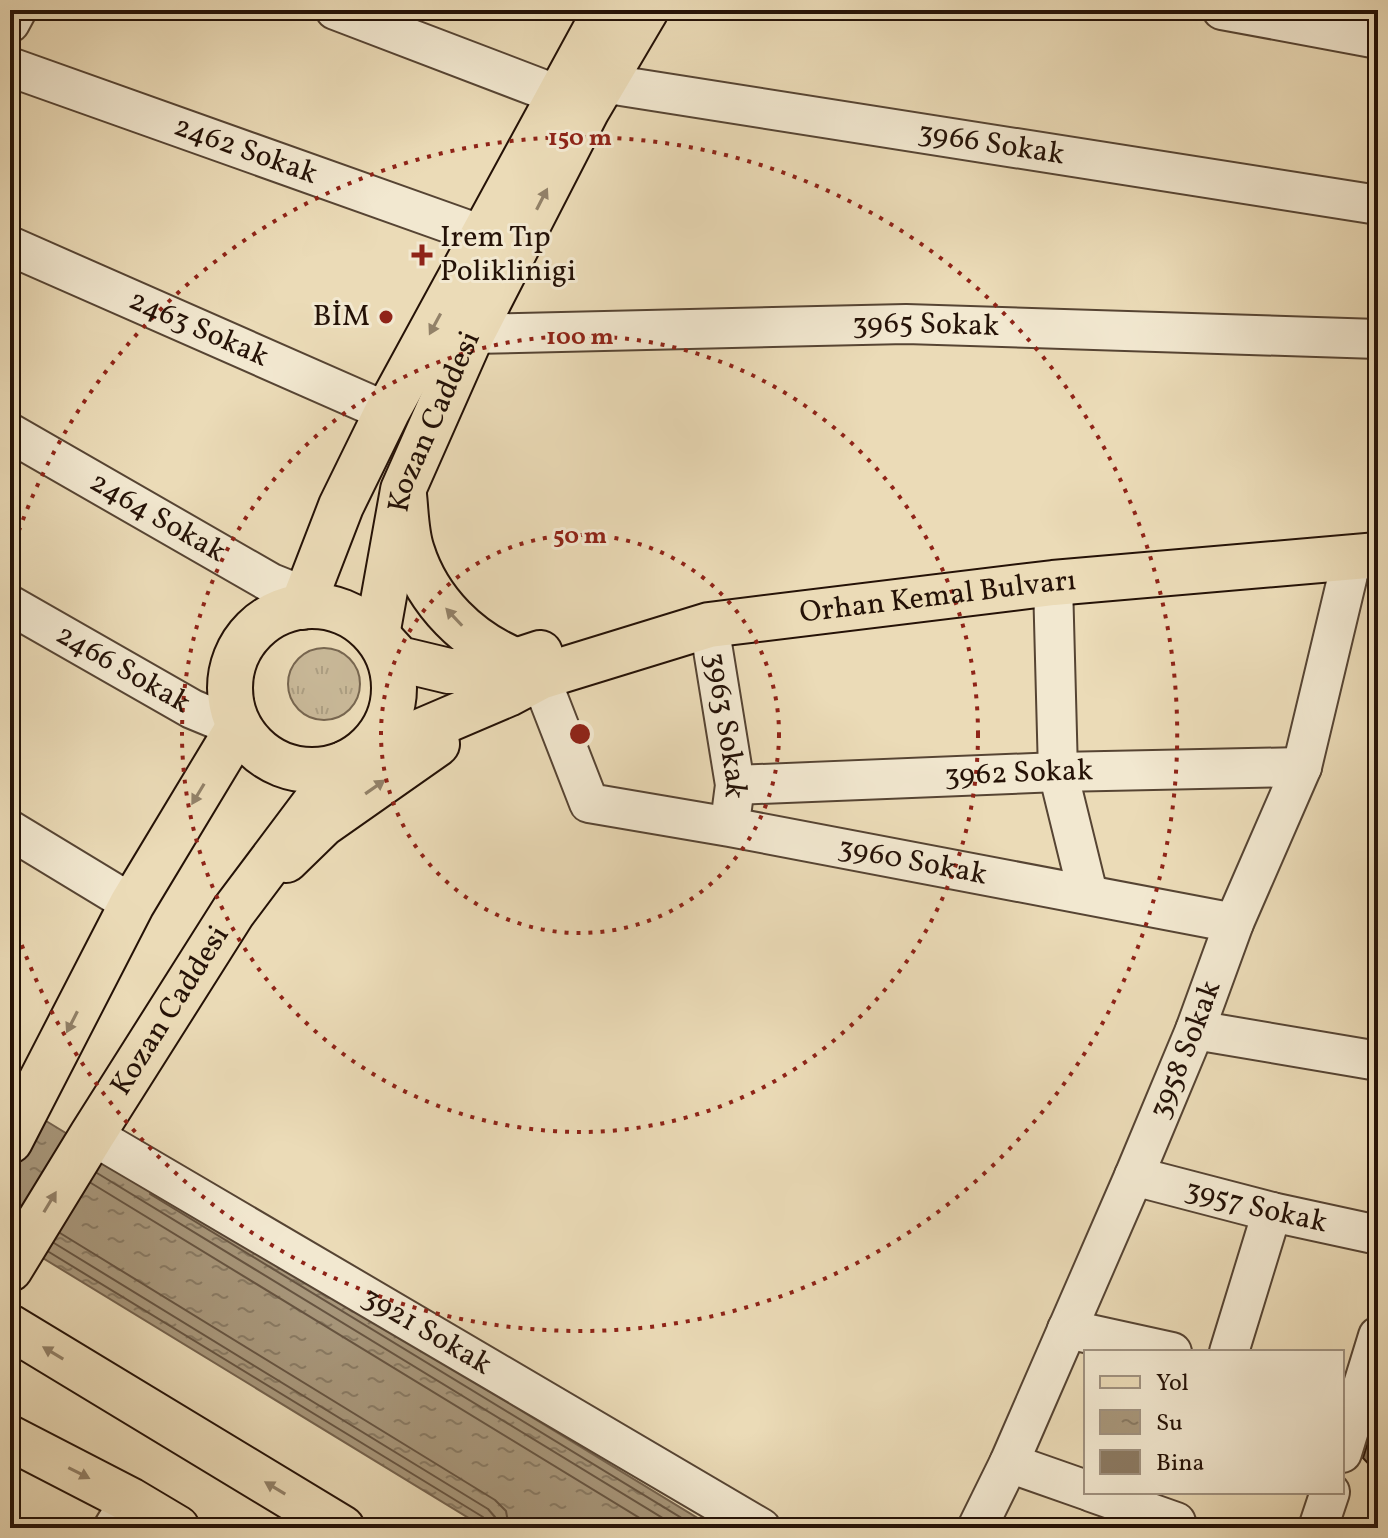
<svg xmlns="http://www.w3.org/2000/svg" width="1388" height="1538" viewBox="0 0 1388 1538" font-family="Vollkorn,serif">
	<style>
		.grass { fill: url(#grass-tufts); stroke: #776650; stroke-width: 2 }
		.water { fill: url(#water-ripples); stroke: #74624d; stroke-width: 2 }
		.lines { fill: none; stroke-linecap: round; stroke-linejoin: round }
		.shore { stroke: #665441; stroke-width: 2 }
		.building { fill: #8c7b63; stroke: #251207; stroke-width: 2 }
		.minor-casing { stroke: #564433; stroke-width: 42 }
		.major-casing { stroke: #251207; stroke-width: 48 }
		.highway-casing { stroke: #251207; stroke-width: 48 }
		.minor { stroke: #f2e8d0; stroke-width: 38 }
		.major { stroke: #ebdbb7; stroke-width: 44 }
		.highway { stroke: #ebdbb7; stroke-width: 44 }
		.oneway { fill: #928168 }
		.ring { fill: none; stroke: #8f2418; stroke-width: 4; stroke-dasharray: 4 8 }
		.poi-dot { fill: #8f2418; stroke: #f2e8d0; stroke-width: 3 }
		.labels { text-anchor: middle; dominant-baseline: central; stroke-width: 6; stroke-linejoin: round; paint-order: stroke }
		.street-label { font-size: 30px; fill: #251207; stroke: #f2e8d0 }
		.poi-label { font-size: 30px; fill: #251207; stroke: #f2e8d0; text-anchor: start }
		.centre { fill: #8f2418; stroke: #f2e8d0; stroke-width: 4 }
		.ring-label { font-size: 24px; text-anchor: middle; font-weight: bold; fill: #8f2418; stroke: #f2e8d0; stroke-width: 6; stroke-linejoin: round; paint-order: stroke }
	</style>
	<defs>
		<pattern id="grass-tufts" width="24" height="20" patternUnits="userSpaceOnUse" patternTransform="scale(2)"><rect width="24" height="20" fill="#c9b999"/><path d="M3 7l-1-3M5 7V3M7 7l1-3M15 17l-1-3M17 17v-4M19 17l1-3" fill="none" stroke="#ac9e82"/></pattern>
		<pattern id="water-ripples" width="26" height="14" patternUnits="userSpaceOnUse" patternTransform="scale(2)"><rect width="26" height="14" fill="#a8977b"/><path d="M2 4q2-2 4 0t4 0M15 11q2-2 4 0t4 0" fill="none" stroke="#897a63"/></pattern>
	</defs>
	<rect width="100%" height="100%" fill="#ebdbb7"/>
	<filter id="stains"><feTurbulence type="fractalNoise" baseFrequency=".0025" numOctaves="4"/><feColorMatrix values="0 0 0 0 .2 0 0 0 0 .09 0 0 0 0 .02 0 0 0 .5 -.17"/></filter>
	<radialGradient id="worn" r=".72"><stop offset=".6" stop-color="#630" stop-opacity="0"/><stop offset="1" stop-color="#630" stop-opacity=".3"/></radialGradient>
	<circle class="grass" cx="324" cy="684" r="36"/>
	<path class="water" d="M10,1099L714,1528H485L10,1238Z"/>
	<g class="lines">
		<g class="shore">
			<path d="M97,1173L679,1528"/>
			<path d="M91,1183L656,1528"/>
			<path d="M150,1194L698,1528"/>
			<path d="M60,1233L495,1500L506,1511L509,1528"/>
			<path d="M54,1243L488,1509L495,1517L497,1528"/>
			<path d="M49,1252L483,1517L487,1528"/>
		</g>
	</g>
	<path class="building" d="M1378,1424V1474L1363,1458L1372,1429Z"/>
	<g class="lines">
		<g class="minor-casing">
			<g id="minor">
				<path d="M335,10L558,95"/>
				<path d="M1222,10L1378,39"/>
				<path d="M10,23L17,10"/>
				<path id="s1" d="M10,67L482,235"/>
				<path id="s2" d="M602,83L1378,205"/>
				<path id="s3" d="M10,246L387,412"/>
				<path id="s4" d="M472,334L906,324L1378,339"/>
				<path id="s5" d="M10,433L271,583L306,597"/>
				<path d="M1053,583L1058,772L1088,894"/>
				<path id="s6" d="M10,605L192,709L238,728"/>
				<path id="s7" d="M709,625L735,785L732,808"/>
				<path id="s8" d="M540,677L589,803L730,827L1234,923"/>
				<path id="s9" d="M735,785L1058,772L1302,767"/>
				<path d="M10,830L132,904"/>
				<path d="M1195,1030L1378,1061"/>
				<path id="s10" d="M92,1135L761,1528"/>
				<path id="s11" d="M1134,1176L1272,1212L1378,1235"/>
				<path d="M1067,1329L1172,1352"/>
				<path d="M1229,1352L1272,1212"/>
				<path d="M1342,1453L1378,1336"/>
				<path d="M1009,1463L1086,1490"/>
				<path d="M1091,1492L1176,1522"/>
				<path d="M113,1528L130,1500"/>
				<path id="s12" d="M977,1528L1009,1463L1134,1176L1195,1030L1234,923L1302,767L1352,558"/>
				<path d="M1318,1528L1330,1492"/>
			</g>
		</g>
		<g class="major-casing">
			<g id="major">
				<path d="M404,495C406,513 406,534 412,551C428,602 469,642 517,661"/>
				<path d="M377,635L399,659L449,671H486L540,653"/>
				<path id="s13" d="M344,764L508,694L540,677L709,625L1053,583L1378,555"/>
				<path d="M286,860L323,824L437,744"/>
				<path d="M10,1327L342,1528"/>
				<path d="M10,1438L130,1500L177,1528"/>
			</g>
		</g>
		<g class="highway-casing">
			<g id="highway">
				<circle cx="312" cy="688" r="82"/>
				<path d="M302,607L341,506L387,412L606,10"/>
				<path id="s14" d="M377,635L403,490L472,334L587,110L646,10"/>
				<path d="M10,1141L132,904L238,728"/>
				<path id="s15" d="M10,1269L92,1135L233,912L344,764"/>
			</g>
		</g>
		<use href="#minor" class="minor"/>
		<use href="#major" class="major"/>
		<use href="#highway" class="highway"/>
	</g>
	<defs><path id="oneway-solid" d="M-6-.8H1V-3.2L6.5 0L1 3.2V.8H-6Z" transform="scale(2)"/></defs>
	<g class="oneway">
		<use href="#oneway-solid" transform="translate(542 199) rotate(-63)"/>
		<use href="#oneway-solid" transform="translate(435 324) rotate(118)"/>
		<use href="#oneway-solid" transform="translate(454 617) rotate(-133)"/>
		<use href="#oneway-solid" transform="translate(375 787) rotate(-35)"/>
		<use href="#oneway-solid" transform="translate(198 794) rotate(121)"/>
		<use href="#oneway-solid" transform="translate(72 1022) rotate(117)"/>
		<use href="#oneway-solid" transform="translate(50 1202) rotate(-59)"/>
		<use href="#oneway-solid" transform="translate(53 1353) rotate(-149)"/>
		<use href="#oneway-solid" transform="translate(79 1473) rotate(27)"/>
		<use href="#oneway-solid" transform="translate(275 1488) rotate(-149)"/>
	</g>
	<g class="ring">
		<circle cx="580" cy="734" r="199"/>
		<circle cx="580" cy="734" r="398"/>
		<path d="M11 554A597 597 0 1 1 11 914"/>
	</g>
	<g class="poi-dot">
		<path d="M418 243h8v8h8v8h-8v8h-8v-8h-8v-8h8z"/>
		<circle cx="386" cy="317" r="8"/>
	</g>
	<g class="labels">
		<g class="street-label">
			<text stroke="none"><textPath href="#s2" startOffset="394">3966 Sokak</textPath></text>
			<text stroke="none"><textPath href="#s1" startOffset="250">2462 Sokak</textPath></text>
			<text stroke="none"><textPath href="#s4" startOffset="454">3965 Sokak</textPath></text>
			<text stroke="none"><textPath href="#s3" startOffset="206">2463 Sokak</textPath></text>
			<text stroke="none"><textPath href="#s14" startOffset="222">Kozan Caddesi</textPath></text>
			<text stroke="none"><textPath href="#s5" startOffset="170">2464 Sokak</textPath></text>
			<text stroke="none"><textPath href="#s13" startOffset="622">Orhan Kemal Bulvarı</textPath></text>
			<text stroke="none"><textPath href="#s6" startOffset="130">2466 Sokak</textPath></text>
			<text stroke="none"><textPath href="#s7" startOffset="102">3963 Sokak</textPath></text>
			<text stroke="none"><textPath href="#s9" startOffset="284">3962 Sokak</textPath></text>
			<text stroke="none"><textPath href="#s8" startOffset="464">3960 Sokak</textPath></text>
			<text stroke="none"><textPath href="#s15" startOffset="304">Kozan Caddesi</textPath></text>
			<text stroke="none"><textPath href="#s12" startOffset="522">3958 Sokak</textPath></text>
			<text stroke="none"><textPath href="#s11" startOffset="126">3957 Sokak</textPath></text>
			<text stroke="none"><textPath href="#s10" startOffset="388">3921 Sokak</textPath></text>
		</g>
		<g class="poi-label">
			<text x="440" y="238">Irem Tıp<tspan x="440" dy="34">Poliklinigi</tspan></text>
			<text x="370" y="317" text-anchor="end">BİM</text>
		</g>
	</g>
	<circle cx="580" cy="734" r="12" class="centre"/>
	<g class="ring-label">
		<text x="580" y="145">150 m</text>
		<text x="580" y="344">100 m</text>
		<text x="580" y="543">50 m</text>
	</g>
	<rect width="1388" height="1538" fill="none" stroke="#ebdbb7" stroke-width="40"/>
	<rect x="12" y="12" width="1364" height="1514" fill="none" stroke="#251207" stroke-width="4"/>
	<rect x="20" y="20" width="1348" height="1498" fill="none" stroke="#251207" stroke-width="2"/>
	<rect x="1084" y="1350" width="260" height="144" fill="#f2e8d0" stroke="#a09280" stroke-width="2"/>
	<rect x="1100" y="1376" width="40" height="12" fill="#ebdbb7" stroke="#a09280" stroke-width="2"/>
	<text x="1156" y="1390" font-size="24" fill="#251207">Yol</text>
	<rect x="1100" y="1410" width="40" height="24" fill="url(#water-ripples)" stroke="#a09280" stroke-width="2"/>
	<text x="1156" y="1430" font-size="24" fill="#251207">Su</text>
	<rect x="1100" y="1450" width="40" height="24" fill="#8c7b63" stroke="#a09280" stroke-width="2"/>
	<text x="1156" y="1470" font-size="24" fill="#251207">Bina</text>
	<rect width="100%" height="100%" filter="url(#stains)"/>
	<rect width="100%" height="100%" fill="url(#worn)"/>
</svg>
